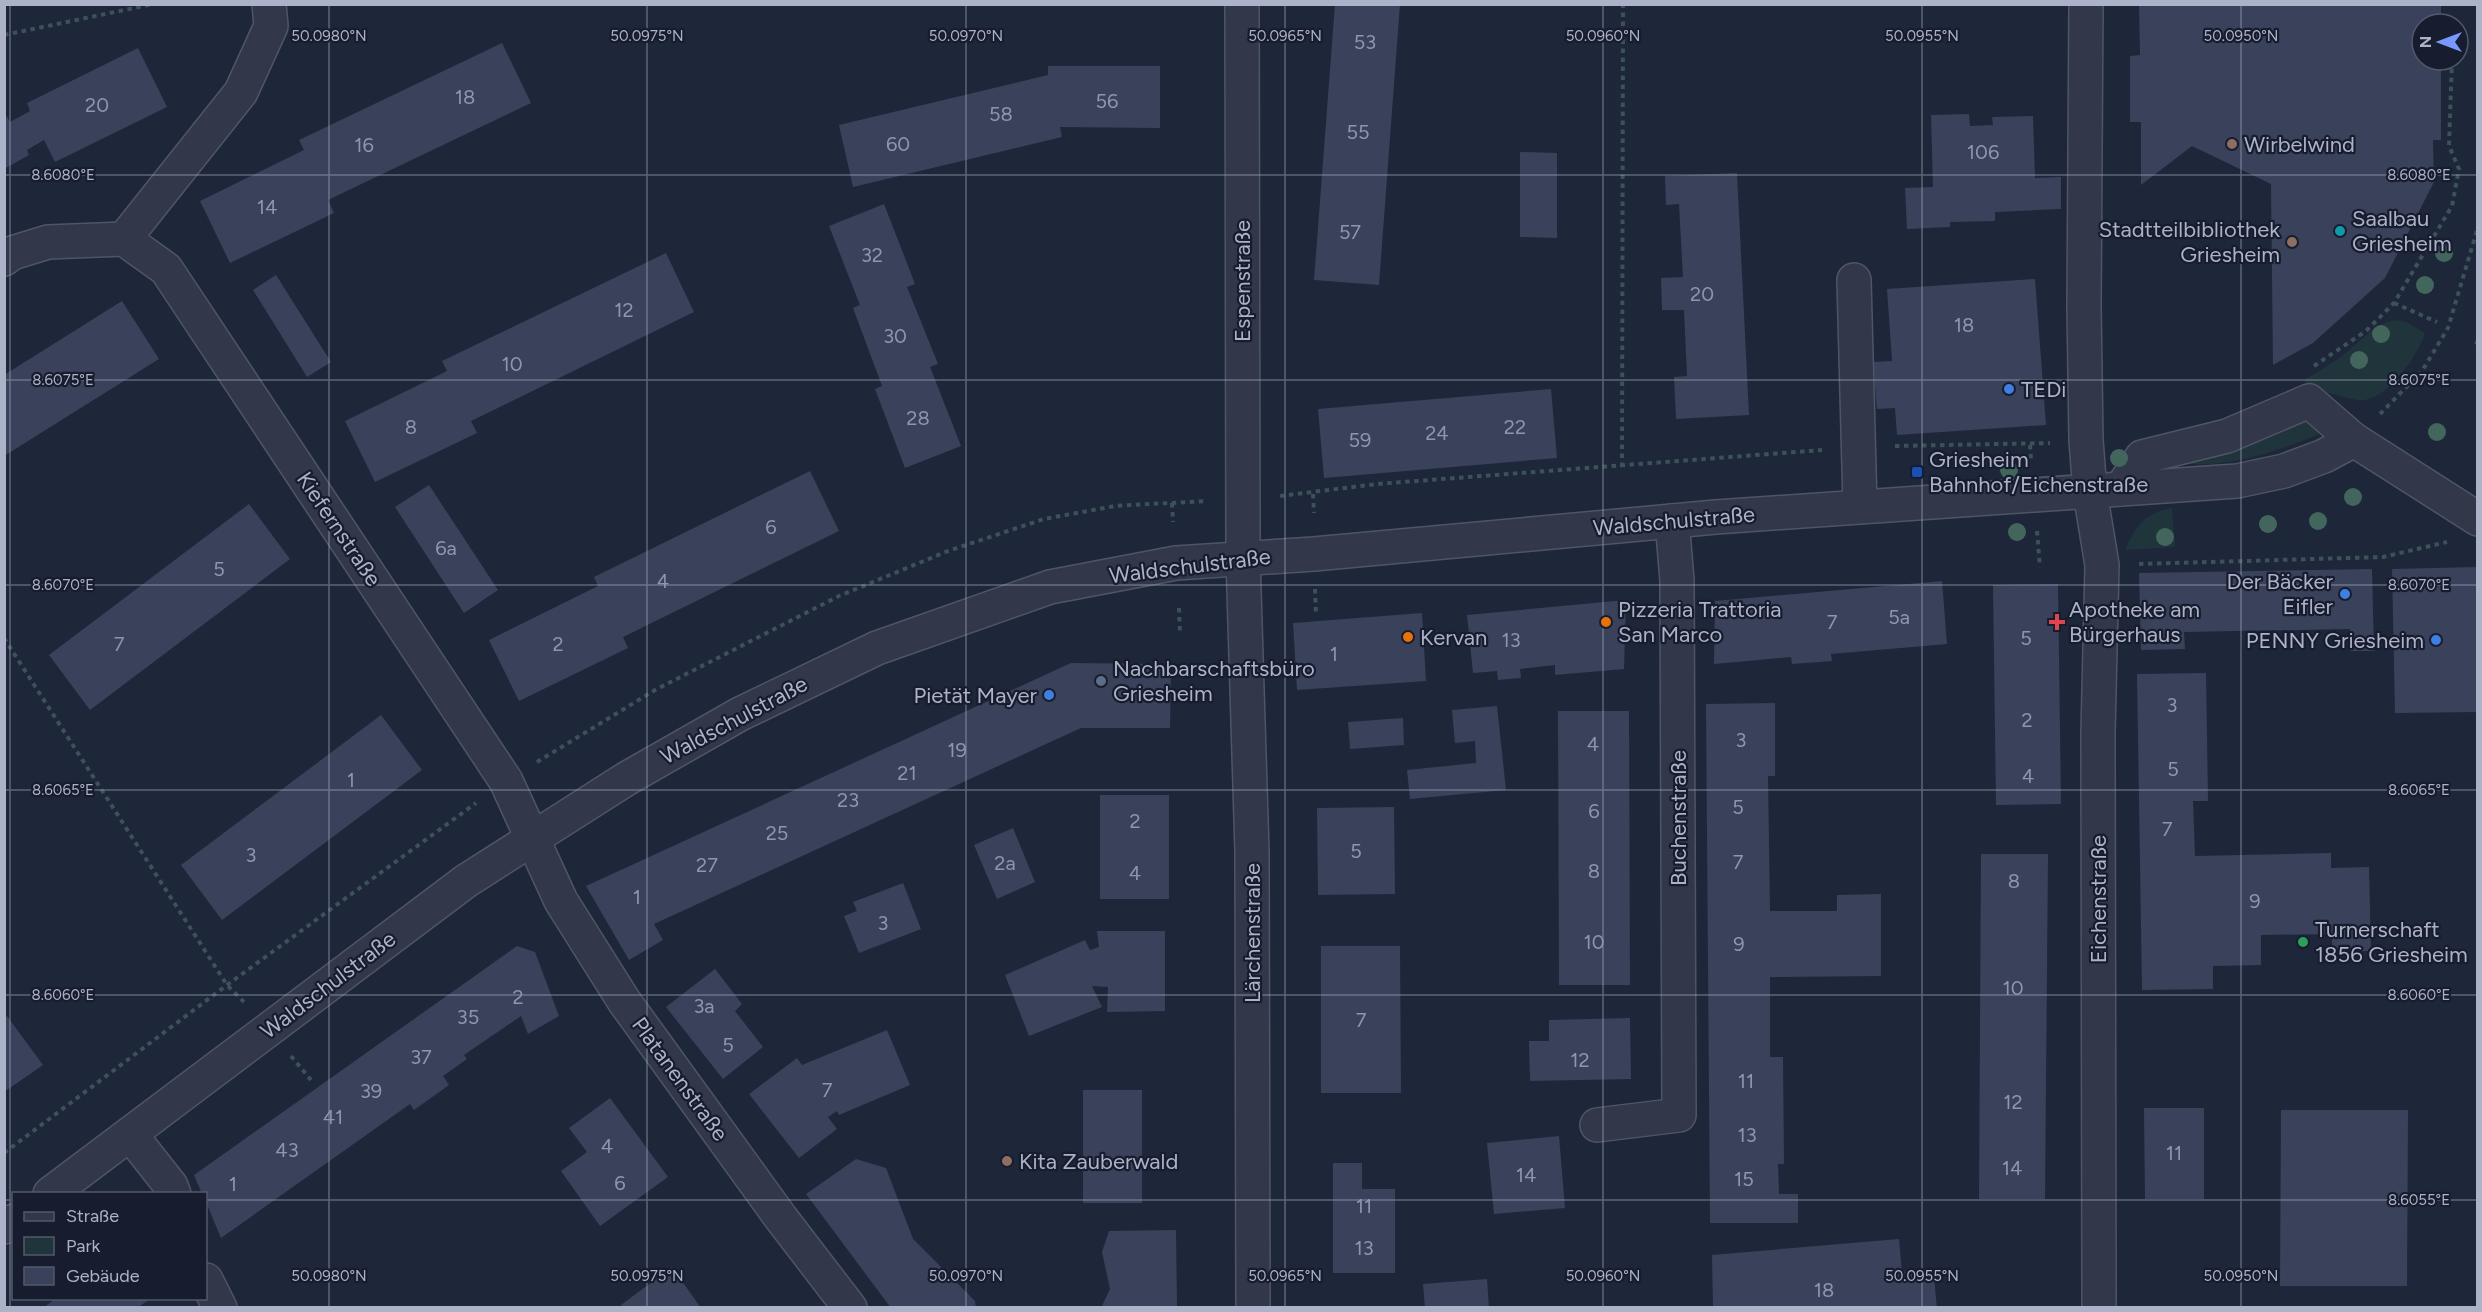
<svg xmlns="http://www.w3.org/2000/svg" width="2482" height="1312" viewBox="0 0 2482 1312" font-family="Figtree,sans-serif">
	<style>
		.green { fill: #20343b }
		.building { fill: #39425a }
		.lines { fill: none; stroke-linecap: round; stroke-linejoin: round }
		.minor-casing { stroke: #4f5568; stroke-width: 36 }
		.path { stroke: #3d5158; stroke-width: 4; stroke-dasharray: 4.5 4.5; stroke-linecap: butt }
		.minor { stroke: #32384a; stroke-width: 33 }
		.tree { fill: #43665c }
		.ticks { fill: none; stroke: #acb2c7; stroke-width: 1.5; stroke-opacity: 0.45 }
		.education-dot { fill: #8d6e63; stroke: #171d2e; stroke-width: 2 }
		.culture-dot { fill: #0f9aa8; stroke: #171d2e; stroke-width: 2 }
		.shop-dot { fill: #3f7fe0; stroke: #171d2e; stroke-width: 2 }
		.transit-dot { fill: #1a4fb4; stroke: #171d2e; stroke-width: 2 }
		.food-dot { fill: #e8710a; stroke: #171d2e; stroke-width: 2 }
		.health-dot { fill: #e0444e; stroke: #171d2e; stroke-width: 2 }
		.service-dot { fill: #5c6f8a; stroke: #171d2e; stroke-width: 2 }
		.leisure-dot { fill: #2e9e5b; stroke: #171d2e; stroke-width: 2 }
		.labels { text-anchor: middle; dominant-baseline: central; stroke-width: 4.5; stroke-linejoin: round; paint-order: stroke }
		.number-label { font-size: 20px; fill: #8f96ac }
		.poi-label { font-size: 22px; fill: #acb2c7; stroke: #171d2e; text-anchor: start }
		.street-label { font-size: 22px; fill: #acb2c7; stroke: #171d2e }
		.ticks-label { font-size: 15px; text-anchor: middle; fill: #acb2c7; stroke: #171d2e; stroke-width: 4.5; stroke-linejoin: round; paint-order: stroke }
	</style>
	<rect width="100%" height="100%" fill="#1e263a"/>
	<g class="green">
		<path d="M2395,320L2406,322L2425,333C2419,354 2388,398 2364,400C2355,401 2345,397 2337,395C2322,392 2313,392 2304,380C2320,371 2334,362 2348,351C2363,339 2375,323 2395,320Z"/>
		<path d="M2306,417L2322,433C2284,449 2224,470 2183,463Z"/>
		<path d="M2172,508L2175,547L2125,550C2135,527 2145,512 2172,508Z"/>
	</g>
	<g class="building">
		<path d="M1335,4H1400L1379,285L1314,280Z"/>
		<path d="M2139,4H2441V24H2422V60H2441V140H2433L2434,182L2385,278L2313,343L2273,365L2271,184L2192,146L2141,185V122H2130V56L2140,55Z"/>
		<path d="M502,43L531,103L328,200L334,213L230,263L200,201L304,150L299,140Z"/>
		<path d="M138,48L167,107L55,162L44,140L27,150L29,155L4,169V112L10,122L30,111L27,103Z"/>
		<path d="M1048,66H1160V128L1060,127L1062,137L853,187L839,125L1048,75Z"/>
		<path d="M1969,114L1970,126L1993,125L1992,117L2033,116L2035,178L2061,177V209L1995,212V221L1950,222V227L1907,229L1905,188L1933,187L1931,115Z"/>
		<path d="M1520,152L1557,153V238L1520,237Z"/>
		<path d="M1737,173L1749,415L1676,419L1674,377L1687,376L1684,310H1662L1661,278L1683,277L1679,204L1666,205L1665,176Z"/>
		<path d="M884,204L915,284L907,287L938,364L930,367L961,446L905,468L875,389L882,386L853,308L860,305L829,226Z"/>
		<path d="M666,253L694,312L471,421L477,433L375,482L345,421L447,371L442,361Z"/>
		<path d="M276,275L331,362L307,377L253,290Z"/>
		<path d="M2035,279L2046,425L1897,435L1895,408L1877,409L1873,362L1892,361L1887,289Z"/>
		<path d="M122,301L159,359L4,456V375Z"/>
		<path d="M1551,389L1557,458L1324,478L1318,409Z"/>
		<path d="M810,471L839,531L623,637L628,648L519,701L489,640L598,586L594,577Z"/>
		<path d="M429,485L498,590L464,613L395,507Z"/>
		<path d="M249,504L290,559L90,710L49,655Z"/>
		<path d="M2478,567V712L2395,713L2392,569Z"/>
		<path d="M2372,569L2374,651H2350V629L2184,632L2185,649L2141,650L2139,573Z"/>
		<path d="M1942,581L1947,644L1831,654L1832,661L1792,664L1791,657L1714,664L1715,601Z"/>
		<path d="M2058,584L2061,804L1996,805L1993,585Z"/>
		<path d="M1626,600L1624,669L1555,675V665L1520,669L1521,678L1498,680L1497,671L1473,673L1467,615Z"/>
		<path d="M1422,613L1426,681L1297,690L1293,623Z"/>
		<path d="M1071,663L1171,664L1170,728H1081L654,924L663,940L629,960L586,886Z"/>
		<path d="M2206,673L2208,801H2193L2195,856L2331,853V868L2369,867L2371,951L2332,952V934L2261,935V965L2213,966V989L2142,990L2137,674Z"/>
		<path d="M1775,703V776H1768L1770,911H1837V895L1881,894V976L1770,977V1057H1783L1784,1164H1778L1779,1194H1798V1223H1710L1706,704Z"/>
		<path d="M1497,706L1506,790L1410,799L1407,770L1476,763L1475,741L1455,743L1452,710Z"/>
		<path d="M1558,711H1629L1630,985H1559Z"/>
		<path d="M381,715L422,770L222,920L181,865Z"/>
		<path d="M1403,718L1404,745L1350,749L1348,722Z"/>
		<rect x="1100" y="795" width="69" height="104"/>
		<path d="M1394,807L1395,894L1318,895L1317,808Z"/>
		<path d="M1013,828L1035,882L997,899L974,845Z"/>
		<path d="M1981,854H2048L2045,1199H1979Z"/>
		<path d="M903,883L921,929L859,953L844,916L857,911L853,902Z"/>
		<path d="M1097,931H1165V1011L1107,1012L1108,987L1092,986L1102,1007L1029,1036L1005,975L1085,940L1090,950L1099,947Z"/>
		<path d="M517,946L535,952L559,1016L528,1034L521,1016L464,1055L467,1059L443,1076L449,1085L414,1110L410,1104L221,1238L206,1202V1194H202L194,1175Z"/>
		<path d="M1321,946H1400L1401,1093H1321Z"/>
		<path d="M715,969L742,1004L735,1011L763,1047L723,1079L666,1007Z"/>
		<path d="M7,1016L43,1065L4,1092V1018Z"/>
		<path d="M1630,1018L1631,1079L1530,1081L1529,1041H1549V1020Z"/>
		<path d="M887,1030L910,1085L839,1115L837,1111L828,1117L837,1129L799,1158L749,1094L797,1058L802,1065Z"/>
		<rect x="1083" y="1090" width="59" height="113"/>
		<path d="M610,1098L668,1177L600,1226L561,1171L587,1152L569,1128Z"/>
		<path d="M2144,1108H2204V1199H2145Z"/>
		<path d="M2281,1110H2408L2407,1286H2280Z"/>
		<path d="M1559,1136L1565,1208L1494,1214L1487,1143Z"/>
		<path d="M856,1159L886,1168L913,1239L975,1301L976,1308H891L806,1194Z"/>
		<path d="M1333,1163H1362V1189H1395V1273H1333Z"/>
		<path d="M1176,1230L1177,1308H1101L1110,1289L1102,1252L1109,1231Z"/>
		<path d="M1899,1239L1902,1272L1933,1268L1937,1308H1713L1712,1255Z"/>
		<path d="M672,1267L701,1308H622L621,1305Z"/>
		<path d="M1487,1279L1489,1308H1425L1423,1284Z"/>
		<path d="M55,1299H150L137,1308H43Z"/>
	</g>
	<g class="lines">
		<g class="minor-casing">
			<g id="minor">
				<path d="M1242,4L1243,558L1252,852L1253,1308"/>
				<path d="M2086,4L2084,306L2086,440L2090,492L2102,565L2098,732L2099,1308"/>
				<path d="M124,239L241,92L271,26L269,4"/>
				<path d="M4,259L12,253L48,242L124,239L166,269L506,781L561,901L624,1001L781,1218L850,1308"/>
				<path d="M1854,280L1860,506"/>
				<path d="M2121,489L2142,457L2227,436L2309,401L2354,440L2478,519"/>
				<path d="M1597,1125L1679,1115L1677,580L1672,521"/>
				<path d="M130,1134L171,1186L174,1194"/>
				<path d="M50,1194L466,881L626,779L740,714L877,648L1050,587L1176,563L1314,554L1716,517L2237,481L2284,471L2324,456L2354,440"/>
				<path d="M4,1227L14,1221"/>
				<path d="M206,1280L220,1308"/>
			</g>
		</g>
		<g class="path">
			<path d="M4,35L153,4"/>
			<path d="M2394,303L2437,322"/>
			<path d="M2475,342L2478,343"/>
			<path d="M2314,366L2366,331L2394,303L2452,206L2459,169L2449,146L2452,60"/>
			<path d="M2380,414L2422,371L2448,328L2478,227"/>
			<path d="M2030,445L2031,459"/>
			<path d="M1895,446L2050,443"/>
			<path d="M1622,467L1623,4"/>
			<path d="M1313,494L1314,513"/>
			<path d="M1280,496L1377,484L1822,450"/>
			<path d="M1172,503L1173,522"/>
			<path d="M2037,531L2040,567"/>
			<path d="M2139,564L2383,557L2447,542"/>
			<path d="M1315,589L1316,615"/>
			<path d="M1179,608L1180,633"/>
			<path d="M4,638L227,985L245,1003"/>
			<path d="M537,762L655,690L839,596L948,551L1044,519L1115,506L1206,501"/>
			<path d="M291,1056L311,1080"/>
			<path d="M4,1153L227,985L476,803"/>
		</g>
		<use href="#minor" class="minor"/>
	</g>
	<g class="tree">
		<circle cx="2444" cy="253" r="9"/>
		<circle cx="2425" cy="285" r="9"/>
		<circle cx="2381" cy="334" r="9"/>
		<circle cx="2359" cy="360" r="9"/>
		<circle cx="2437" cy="432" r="9"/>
		<circle cx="2119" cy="458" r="9"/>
		<circle cx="2009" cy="470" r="9"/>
		<circle cx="2353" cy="497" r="9"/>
		<circle cx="2318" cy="521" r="9"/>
		<circle cx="2268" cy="524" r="9"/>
		<circle cx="2017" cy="532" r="9"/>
		<circle cx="2165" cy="537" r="9"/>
	</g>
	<path class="ticks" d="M10,4V1308M329,4V1308M647,4V1308M966,4V1308M1285,4V1308M1603,4V1308M1922,4V1308M2241,4V1308M4,175H2478M4,380H2478M4,585H2478M4,790H2478M4,995H2478M4,1200H14M206,1200H2478"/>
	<g class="education-dot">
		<circle cx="2232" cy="144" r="6"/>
		<circle cx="2292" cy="242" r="6"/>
		<circle cx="1007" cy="1161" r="6"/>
	</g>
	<circle class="culture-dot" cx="2340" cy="231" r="6"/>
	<g class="shop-dot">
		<circle cx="2009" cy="389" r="6"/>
		<circle cx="2345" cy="594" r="6"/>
		<circle cx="2436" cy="640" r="6"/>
		<circle cx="1049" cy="695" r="6"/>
	</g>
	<rect class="transit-dot" x="1911" y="466" width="12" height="12" rx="3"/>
	<g class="food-dot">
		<circle cx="1606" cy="622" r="6"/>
		<circle cx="1408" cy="637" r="6"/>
	</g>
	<path class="health-dot" d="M2054 613h6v6h6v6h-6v6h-6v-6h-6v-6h6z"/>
	<circle class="service-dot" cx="1101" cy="681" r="6"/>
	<circle class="leisure-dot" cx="2303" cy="942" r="6"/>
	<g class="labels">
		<g class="number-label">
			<text x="1365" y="42">53</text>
			<text x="465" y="97">18</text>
			<text x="1107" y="101">56</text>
			<text x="97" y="105">20</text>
			<text x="1001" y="114">58</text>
			<text x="1358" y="132">55</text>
			<text x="898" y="144">60</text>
			<text x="364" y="145">16</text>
			<text x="1983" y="152">106</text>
			<text x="267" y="207">14</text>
			<text x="1350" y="232">57</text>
			<text x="872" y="255">32</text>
			<text x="1702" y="294">20</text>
			<text x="624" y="310">12</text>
			<text x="1964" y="325">18</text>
			<text x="895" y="336">30</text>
			<text x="512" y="364">10</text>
			<text x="918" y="418">28</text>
			<text x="411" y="427">8</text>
			<text x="1515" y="427">22</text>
			<text x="1437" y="433">24</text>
			<text x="1360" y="440">59</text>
			<text x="771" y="527">6</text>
			<text x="446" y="548">6a</text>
			<text x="219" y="569">5</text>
			<text x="663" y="581">4</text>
			<text x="1899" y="617">5a</text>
			<text x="1832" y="622">7</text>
			<text x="2026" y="638">5</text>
			<text x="1511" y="640">13</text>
			<text x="119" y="644">7</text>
			<text x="558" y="644">2</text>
			<text x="1334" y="654">1</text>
			<text x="2172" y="705">3</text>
			<text x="2027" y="720">2</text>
			<text x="1741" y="740">3</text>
			<text x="1593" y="744">4</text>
			<text x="957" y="750">19</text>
			<text x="2173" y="769">5</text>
			<text x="907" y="773">21</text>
			<text x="2028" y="776">4</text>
			<text x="351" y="780">1</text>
			<text x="848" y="800">23</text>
			<text x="1738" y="807">5</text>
			<text x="1594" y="811">6</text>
			<text x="1135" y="821">2</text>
			<text x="2167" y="829">7</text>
			<text x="777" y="833">25</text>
			<text x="1356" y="851">5</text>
			<text x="251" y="855">3</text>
			<text x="1738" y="862">7</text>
			<text x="1005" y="863">2a</text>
			<text x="707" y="865">27</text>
			<text x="1594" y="871">8</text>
			<text x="1135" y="873">4</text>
			<text x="2014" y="881">8</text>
			<text x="637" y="897">1</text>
			<text x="2255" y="901">9</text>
			<text x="883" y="923">3</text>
			<text x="1594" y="942">10</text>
			<text x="1739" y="944">9</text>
			<text x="2013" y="988">10</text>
			<text x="518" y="997">2</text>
			<text x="704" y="1006">3a</text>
			<text x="468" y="1017">35</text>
			<text x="1361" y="1020">7</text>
			<text x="728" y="1045">5</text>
			<text x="421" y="1057">37</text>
			<text x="1580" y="1060">12</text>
			<text x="1746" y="1081">11</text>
			<text x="827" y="1090">7</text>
			<text x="371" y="1091">39</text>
			<text x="2013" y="1102">12</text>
			<text x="333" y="1117">41</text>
			<text x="1747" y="1135">13</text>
			<text x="607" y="1146">4</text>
			<text x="287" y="1150">43</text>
			<text x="2174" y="1153">11</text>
			<text x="2012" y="1168">14</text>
			<text x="1526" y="1175">14</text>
			<text x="1744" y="1179">15</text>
			<text x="620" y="1183">6</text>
			<text x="233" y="1184">1</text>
			<text x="1364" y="1206">11</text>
			<text x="1364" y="1248">13</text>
			<text x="1824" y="1290">18</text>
		</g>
		<g class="poi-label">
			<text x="2244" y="144">Wirbelwind</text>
			<text x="2352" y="218">Saalbau<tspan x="2352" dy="25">Griesheim</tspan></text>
			<text x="2280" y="229" text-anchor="end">Stadtteilbibliothek<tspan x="2280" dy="25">Griesheim</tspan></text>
			<text x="2021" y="389">TEDi</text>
			<text x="1929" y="459">Griesheim<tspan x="1929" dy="25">Bahnhof/Eichenstraße</tspan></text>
			<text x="2333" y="581" text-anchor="end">Der Bäcker<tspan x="2333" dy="25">Eifler</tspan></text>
			<text x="1618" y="609">Pizzeria Trattoria<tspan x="1618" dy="25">San Marco</tspan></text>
			<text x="2069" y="609">Apotheke am<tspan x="2069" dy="25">Bürgerhaus</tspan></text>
			<text x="1420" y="637">Kervan</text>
			<text x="2424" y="640" text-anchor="end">PENNY Griesheim</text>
			<text x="1113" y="668">Nachbarschaftsbüro<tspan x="1113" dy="25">Griesheim</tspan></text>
			<text x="1037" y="695" text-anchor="end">Pietät Mayer</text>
			<text x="2315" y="929">Turnerschaft<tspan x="2315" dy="25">1856 Griesheim</tspan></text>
			<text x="1019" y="1161">Kita Zauberwald</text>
		</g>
		<g class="street-label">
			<text transform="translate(1242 281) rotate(-90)">Espenstraße</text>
			<text transform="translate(1674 521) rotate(-5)">Waldschulstraße</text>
			<text transform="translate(339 529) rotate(56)">Kiefernstraße</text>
			<text transform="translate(1190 566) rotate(-7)">Waldschulstraße</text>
			<text transform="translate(734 720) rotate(-28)">Waldschulstraße</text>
			<text transform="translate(1678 818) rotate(-90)">Buchenstraße</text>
			<text transform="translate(2098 899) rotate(-90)">Eichenstraße</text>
			<text transform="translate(1252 933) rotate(-90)">Lärchenstraße</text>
			<text transform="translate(328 985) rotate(-37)">Waldschulstraße</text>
			<text transform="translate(680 1079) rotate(54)">Platanenstraße</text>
		</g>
	</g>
	<g class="ticks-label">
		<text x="329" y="41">50.0980°N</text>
		<text x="647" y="41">50.0975°N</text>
		<text x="966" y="41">50.0970°N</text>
		<text x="1285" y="41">50.0965°N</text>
		<text x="1603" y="41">50.0960°N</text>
		<text x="1922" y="41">50.0955°N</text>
		<text x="2241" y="41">50.0950°N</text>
		<text x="2419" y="180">8.6080°E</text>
		<text x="63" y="180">8.6080°E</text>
		<text x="2419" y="385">8.6075°E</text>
		<text x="63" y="385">8.6075°E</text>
		<text x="2419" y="590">8.6070°E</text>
		<text x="63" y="590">8.6070°E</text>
		<text x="2419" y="795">8.6065°E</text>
		<text x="63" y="795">8.6065°E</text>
		<text x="2419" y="1000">8.6060°E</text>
		<text x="63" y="1000">8.6060°E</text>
		<text x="2419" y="1205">8.6055°E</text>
		<text x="329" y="1281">50.0980°N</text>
		<text x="647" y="1281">50.0975°N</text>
		<text x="966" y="1281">50.0970°N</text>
		<text x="1285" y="1281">50.0965°N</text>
		<text x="1603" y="1281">50.0960°N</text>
		<text x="1922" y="1281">50.0955°N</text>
		<text x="2241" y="1281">50.0950°N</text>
	</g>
	<rect width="2482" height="1312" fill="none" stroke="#acb2c7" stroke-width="12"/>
	<rect x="12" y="1192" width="195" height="108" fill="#171d2e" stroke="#53596b" stroke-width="1.5"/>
	<rect x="24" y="1212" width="30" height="9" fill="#32384a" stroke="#53596b" stroke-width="1.5"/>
	<text x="66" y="1222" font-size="18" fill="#acb2c7">Straße</text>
	<rect x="24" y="1237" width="30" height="18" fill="#20343b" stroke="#53596b" stroke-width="1.5"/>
	<text x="66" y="1252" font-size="18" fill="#acb2c7">Park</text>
	<rect x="24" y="1267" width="30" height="18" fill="#39425a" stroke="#53596b" stroke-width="1.5"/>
	<text x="66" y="1282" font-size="18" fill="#acb2c7">Gebäude</text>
	<g transform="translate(2440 42) rotate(270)"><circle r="28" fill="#171d2e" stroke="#53596b" stroke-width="1.5"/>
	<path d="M0-4.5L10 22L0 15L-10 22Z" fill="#7998ff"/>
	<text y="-9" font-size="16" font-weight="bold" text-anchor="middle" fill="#acb2c7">N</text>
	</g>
</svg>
